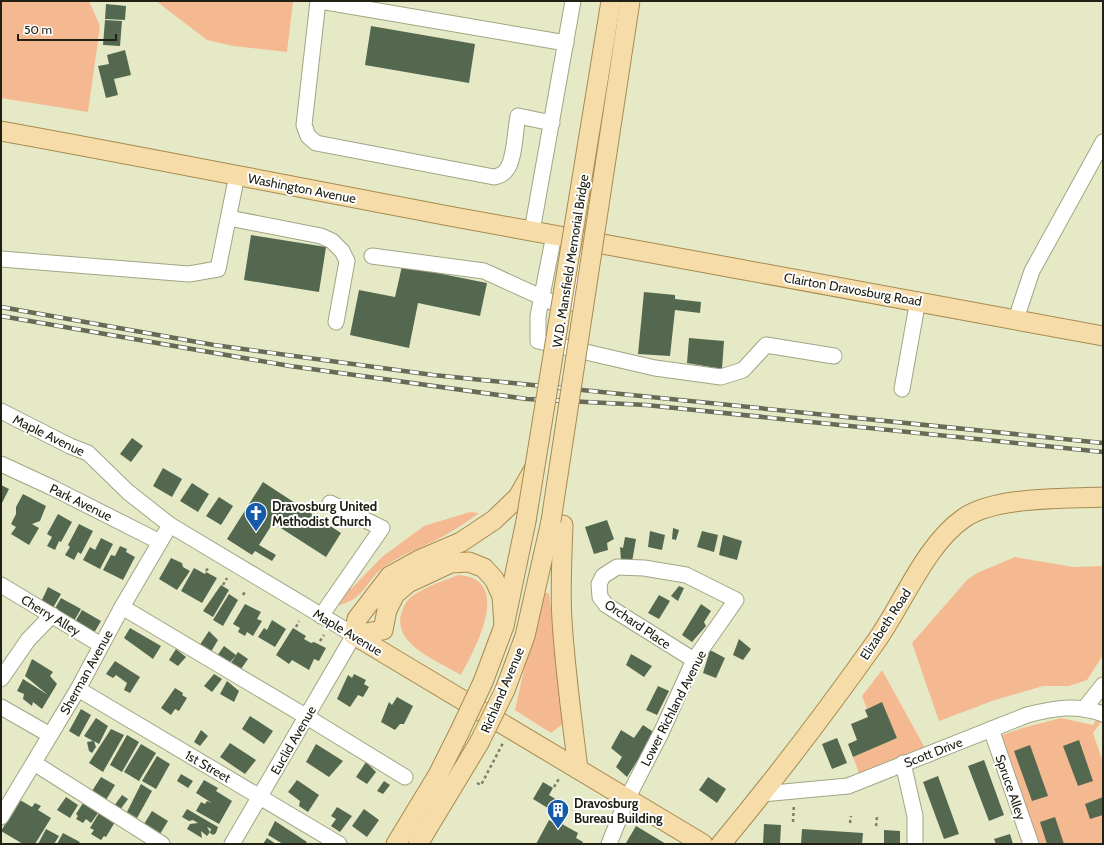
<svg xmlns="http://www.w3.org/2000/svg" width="1104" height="845" viewBox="0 0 1104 845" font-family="Cabin,sans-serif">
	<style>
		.green { fill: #f5b992 }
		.building { fill: #54684f }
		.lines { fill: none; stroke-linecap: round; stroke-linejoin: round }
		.minor-casing { stroke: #a2a584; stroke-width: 17 }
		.major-casing { stroke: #a78b50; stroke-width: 21 }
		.path { stroke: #7c7e67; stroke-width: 2.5; stroke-dasharray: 3 3; stroke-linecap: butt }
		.minor { stroke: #fff; stroke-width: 15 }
		.major { stroke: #f6dca9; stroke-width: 19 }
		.rail-casing { stroke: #686a55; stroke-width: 4.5 }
		.rail { stroke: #fff; stroke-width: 3; stroke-dasharray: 9; stroke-linecap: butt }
		.major-bridge-casing { stroke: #a78b50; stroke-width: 21; stroke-linecap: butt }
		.major-bridge { stroke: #f6dca9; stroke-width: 19 }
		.labels { text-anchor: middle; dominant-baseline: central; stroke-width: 4; stroke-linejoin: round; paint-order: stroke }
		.street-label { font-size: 13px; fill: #202114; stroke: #fff }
		.poi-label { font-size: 13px; font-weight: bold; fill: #202114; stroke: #fff; text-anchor: start }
	</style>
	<rect width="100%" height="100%" fill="#e6e9c6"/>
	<g class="green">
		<path d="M1,1H89L100,26L88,112L1,98Z"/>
		<path d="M156,1H293L287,52L233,46L207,40Z"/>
		<path d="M470,512L479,513C463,525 447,535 430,543C414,551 397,557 384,567C363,583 366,600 335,606L346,590L352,588L382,557L424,526Z"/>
		<path d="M1015,557L1073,567L1103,566V655L1087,680L1069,686H1043L995,700L939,721L912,643L967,580L977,573Z"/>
		<path d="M458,575C514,578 475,649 461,675C441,663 393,645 401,615C403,608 405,602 411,597C424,587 443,581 458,575Z"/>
		<path d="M545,593H549L565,722L551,733L515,710L540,599L544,598Z"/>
		<path d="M882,670L925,748L859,773L853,757L897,738L882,703L867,709L862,696Z"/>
		<path d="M1061,718L1093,725L1096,720L1101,722L1093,733L1103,762V844H1034L997,737L1022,728Z"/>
	</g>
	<g class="building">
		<path d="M106,4L126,6L125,20L105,19Z"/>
		<path d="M105,20L122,21L120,46L103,45Z"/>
		<path d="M371,26L475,44L469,83L365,65Z"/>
		<path d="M125,50L131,75L114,79L118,95L106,98L98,66L109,64L107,55Z"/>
		<path d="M251,235L326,247L319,292L244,280Z"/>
		<path d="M402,266L487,283L480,316L418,303L409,348L350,335L359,290L395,297Z"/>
		<path d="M644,292L675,295V299L701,302L700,313L675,310L670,356L638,354Z"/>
		<path d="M689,338L724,341L722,369L687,363Z"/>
		<path d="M132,438L143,446L131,462L120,454Z"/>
		<path d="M163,468L182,479L172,497L153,486Z"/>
		<path d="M263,482L341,533L326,557L273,523L259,545L276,555L272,561L255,551L252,555L227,539Z"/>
		<path d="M192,483L209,494L198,512L180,501Z"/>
		<path d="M1,485L9,489L1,505Z"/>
		<path d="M23,494L46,506L40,521L32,524L39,528L29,545L11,534L16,527L11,524L16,514V507Z"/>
		<path d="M219,497L233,506L221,525L206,516Z"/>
		<path d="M58,514L72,522L61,542L59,541L55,550L47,546L52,537L47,534Z"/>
		<path d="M607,520L614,539L607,543L608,550L594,554L585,527Z"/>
		<path d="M79,524L93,531L81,554L78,552L74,560L65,555L70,547L68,545Z"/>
		<path d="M673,528L679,530L676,540L672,539Z"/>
		<path d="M650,531L665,535L662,550L648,547Z"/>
		<path d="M702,531L718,535L714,552L697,547Z"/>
		<path d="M723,535L742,541L737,560L719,555Z"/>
		<path d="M625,537L636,539L632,562L621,560L620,547L623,548Z"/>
		<path d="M101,538L113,544L100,569L83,560L90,547L95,550Z"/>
		<path d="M120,546L127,549L126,552L135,557L123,580L103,570L111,555L115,556Z"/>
		<path d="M171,558L182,563L183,567L190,571L177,590L159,579Z"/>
		<path d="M194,568L205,574L206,572L217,578L202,603L181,591Z"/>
		<path d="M221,585L229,590L213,617L203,611Z"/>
		<path d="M679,586L684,588L678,601L671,596Z"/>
		<path d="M48,587L61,594L53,608L41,602Z"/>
		<path d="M229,594L238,600L223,626L213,620Z"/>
		<path d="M659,595L670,601L659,619L648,613Z"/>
		<path d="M61,598L81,609L74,621L54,610Z"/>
		<path d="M245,604L261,612L257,619L262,621L253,636L247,632L245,636L238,632L240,628L233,624Z"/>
		<path d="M701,604L711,611L704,622L706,626L692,642L682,635Z"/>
		<path d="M82,610L101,621L94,633L75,622Z"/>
		<path d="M272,620L286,629L275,647L258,637L264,628L267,630Z"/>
		<path d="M130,628L161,646L153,659L124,638Z"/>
		<path d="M293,628L306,636L304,639L311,643L314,642L326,648L319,661L314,659L309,670L292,660L289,664L276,655Z"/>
		<path d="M209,631L218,640L209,655L199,646Z"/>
		<path d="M739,639L751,649L743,660L733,655Z"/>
		<path d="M224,646L236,655L238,652L248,659L241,669L231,663L236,655L228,665L217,656Z"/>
		<path d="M176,649L186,657L178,666L169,660Z"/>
		<path d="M710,650L725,658L716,678L703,673Z"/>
		<path d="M631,654L652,666L644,677L626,665Z"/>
		<path d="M32,659L53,672L50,676L57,684L42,709L33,702L32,706L23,699L24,694L17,691L23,679L48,695L25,676Z"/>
		<path d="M115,661L140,677L130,693L124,690L127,683L116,675L113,678L106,674Z"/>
		<path d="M214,674L222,679L212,692L204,686Z"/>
		<path d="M354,674L366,680L364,684L369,687L363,697L358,695L350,707L337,699L348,675L352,678Z"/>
		<path d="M227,681L239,691L234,702L220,694Z"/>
		<path d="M658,686L669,691L657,715L646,710Z"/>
		<path d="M175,688L183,693L182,695L187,698L179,711L175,709L171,715L161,708Z"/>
		<path d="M397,697L413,706L404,724H400L395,730L381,722L389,702L392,705Z"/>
		<path d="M882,702L897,738L853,757L848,744L857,740L851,724L868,717L865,710Z"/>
		<path d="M81,709L91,715L79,737L69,731Z"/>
		<path d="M250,716L273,731L264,744L242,729Z"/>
		<path d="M96,718L108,726L99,744L94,741L96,747L92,753L89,751L87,742L93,741L84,736Z"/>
		<path d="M643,725L655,733L627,777L616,767L622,757L611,748L621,730L634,738Z"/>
		<path d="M111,729L124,735L103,772L89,763Z"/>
		<path d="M201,730L208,736L200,746L194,742Z"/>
		<path d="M127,735L139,742L122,772L110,765Z"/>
		<path d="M837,738L847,763L832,769L822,744Z"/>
		<path d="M1079,740L1093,781L1078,786L1063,746Z"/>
		<path d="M230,743L256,760L245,774L220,757Z"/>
		<path d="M141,744L156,753L139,781L124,772Z"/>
		<path d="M316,744L343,761L329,777L306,762Z"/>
		<path d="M1030,745L1048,796L1032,801L1014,751Z"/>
		<path d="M157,756L170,764L156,789L142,781Z"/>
		<path d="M984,760L1004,815L989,821L968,766Z"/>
		<path d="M366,762L376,772L367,784L356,777Z"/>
		<path d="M181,774L193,781L188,788L177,781Z"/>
		<path d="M938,776L959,834L944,839L923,782Z"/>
		<path d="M101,777L115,785L106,800L92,791Z"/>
		<path d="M708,777L726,789L717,803L699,790Z"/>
		<path d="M204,780L218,788L216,791L232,801L219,824L196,811L201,802L205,804L207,801L212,803L196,793Z"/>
		<path d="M297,780L319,795L308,812L299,806L300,801L288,792Z"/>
		<path d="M384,781L390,785L383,794L377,791Z"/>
		<path d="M543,782L553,788L549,795L557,800L551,810L533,799Z"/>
		<path d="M141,784L152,791L137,818L127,812Z"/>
		<path d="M122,795L128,799L120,810L114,806Z"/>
		<path d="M66,797L78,805L70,818L57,810Z"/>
		<path d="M1103,797V815L1090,819L1085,804Z"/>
		<path d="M20,800L32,807L35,803L41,806L38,810L51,818L35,844H23L1,831Z"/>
		<path d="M83,803L98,813L91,823L86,819L83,823L76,819L78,816L76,814Z"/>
		<path d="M337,807L352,816L340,832L331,826L336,819L331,816Z"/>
		<path d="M187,809L218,827L216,833L213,835L210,833L211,829L207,827L210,832L207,836L201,831L202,838L187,829L190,824L198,823L193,820L189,821L182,817Z"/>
		<path d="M364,809L379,820L367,837L352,826Z"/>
		<path d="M152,811L168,821L160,834L144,824Z"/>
		<path d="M99,813L115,822L106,837L104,836L101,840L91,834L94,830L90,828Z"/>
		<path d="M1055,817L1064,844H1047L1040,822Z"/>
		<path d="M549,820L561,827L562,824L578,833L576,838L583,842L582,844H536Z"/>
		<path d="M275,821L307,842L305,844H283L268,835Z"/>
		<path d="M764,824L781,825L780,844H763Z"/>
		<path d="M636,826L666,844L626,843Z"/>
		<path d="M46,829L59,836L54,844H38Z"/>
		<path d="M802,829L863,833L862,844H801Z"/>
		<path d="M884,830L900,831V844H884Z"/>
		<path d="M63,833L80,842L78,844H57Z"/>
		<path d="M1010,834L1013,844H996L994,839Z"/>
		<path d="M267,838L276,844H263Z"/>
	</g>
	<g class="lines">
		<g class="minor-casing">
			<g id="minor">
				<path d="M318,1L304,125L308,136L316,143L494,177C499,176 504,174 507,169C515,158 515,130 518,116L552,123"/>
				<path d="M320,1L566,43"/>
				<path d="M229,218L321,236L332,241L342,251L347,261L336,322"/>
				<path d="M532,231L573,1"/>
				<path d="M554,235L538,316V341L655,368L721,377L743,370L766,345L834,356"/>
				<path d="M372,256L484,271L556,304L572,303L577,296L583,240"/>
				<path d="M1,259L189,274L218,269L237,175"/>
				<path d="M1016,319L1032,271L1103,142"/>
				<path d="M902,389L918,300"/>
				<path d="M1,411L70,446L88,453L128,492L170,525L354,635L232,844"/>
				<path d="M1,464L53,488L160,542"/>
				<path d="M1,585L101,645"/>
				<path d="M122,607L307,717L405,777"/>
				<path d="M321,616L382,528L330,503"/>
				<path d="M1,679L28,640L52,615"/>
				<path d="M78,689L339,844"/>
				<path d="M1,707L50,735"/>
				<path d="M1084,709L1103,685"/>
				<path d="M991,729L1031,844"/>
				<path d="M34,763L162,844"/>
				<path d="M903,763L915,816V844"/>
				<path d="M762,794L848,786L1027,715C1054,708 1076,704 1103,714"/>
				<path d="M1,817L78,689L122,607L170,525"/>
				<path d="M609,844L627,799L661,733L694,660L736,600L686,575L644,568L617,567L603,576L599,584L600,597L606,605L694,660"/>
			</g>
		</g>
		<g class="major-casing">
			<g id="major">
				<path d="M1,131C151,158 300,188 449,216C667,257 885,294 1103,336"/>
				<path d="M563,525C562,557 560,588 562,620C565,670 572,720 578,769"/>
				<path d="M354,635L703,844"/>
				<path d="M354,635L357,619L390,576L419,560L461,542L494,520L518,497L534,469"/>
				<path d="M354,635L383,630L387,610L395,594L408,583L451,563L469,562L484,568L494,579L502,596L504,626"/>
				<path d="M483,682L504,626L526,521"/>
				<path d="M505,690L525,636L551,521"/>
				<path d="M396,844L438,775L459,733"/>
				<path d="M418,844L479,743"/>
				<path d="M721,844C775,779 826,712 875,643C903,604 925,545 964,518C996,496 1065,499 1103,497"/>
			</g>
		</g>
		<g class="path">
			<path d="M206,571L209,567"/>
			<path d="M223,585L227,578"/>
			<path d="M243,595L246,590"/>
			<path d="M296,627L299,621"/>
			<path d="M320,641L324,635"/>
			<path d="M477,783L481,785L503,743"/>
			<path d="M554,787L560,777"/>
			<path d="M793,822L794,804"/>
			<path d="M850,823L851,816"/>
			<path d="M876,826L877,817"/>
		</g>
		<use href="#minor" class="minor"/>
		<use href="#major" class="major"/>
		<g class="rail-casing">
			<g id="rail">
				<path d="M1,307L214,345L433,375L1103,443"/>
				<path d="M1,316L290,366L527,399L646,405L1103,452"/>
			</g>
		</g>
		<use href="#rail" class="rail"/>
		<g class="major-bridge-casing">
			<g id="major-bridge">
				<path d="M526,521L611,1"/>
				<path d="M551,521L630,1"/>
				<path d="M459,733L483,682"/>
				<path d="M479,743L505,690"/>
			</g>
		</g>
		<use href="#major-bridge" class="major-bridge"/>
	</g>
	<defs>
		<g id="church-pin" transform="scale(1.15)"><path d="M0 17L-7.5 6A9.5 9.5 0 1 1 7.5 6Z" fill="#155baa" stroke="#fff"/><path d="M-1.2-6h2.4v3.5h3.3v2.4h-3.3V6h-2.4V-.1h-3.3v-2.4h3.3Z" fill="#fff"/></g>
		<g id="building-pin" transform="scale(1.15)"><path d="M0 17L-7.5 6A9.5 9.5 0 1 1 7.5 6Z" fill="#155baa" stroke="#fff"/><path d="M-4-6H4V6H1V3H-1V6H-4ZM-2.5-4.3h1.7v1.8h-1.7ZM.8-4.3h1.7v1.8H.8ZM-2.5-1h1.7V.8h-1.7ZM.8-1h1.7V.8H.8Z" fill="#fff"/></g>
	</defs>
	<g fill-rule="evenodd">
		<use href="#church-pin" x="256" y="513"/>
		<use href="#building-pin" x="558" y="810"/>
	</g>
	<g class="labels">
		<g class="street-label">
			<text transform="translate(302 188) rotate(11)">Washington Avenue</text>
			<text transform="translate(570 261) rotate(-81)">W.D. Mansfield Memorial Bridge</text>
			<text transform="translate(853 289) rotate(10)">Clairton Dravosburg Road</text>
			<text transform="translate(49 435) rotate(26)">Maple Avenue</text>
			<text transform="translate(81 502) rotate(26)">Park Avenue</text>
			<text transform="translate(51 615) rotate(31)">Cherry Alley</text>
			<text transform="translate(638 624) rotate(34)">Orchard Place</text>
			<text transform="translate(885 624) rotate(-57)">Elizabeth Road</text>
			<text transform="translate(348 632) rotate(31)">Maple Avenue</text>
			<text transform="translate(86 672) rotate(-61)">Sherman Avenue</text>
			<text transform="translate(502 690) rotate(-67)">Richland Avenue</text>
			<text transform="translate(673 708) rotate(-63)">Lower Richland Avenue</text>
			<text transform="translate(293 740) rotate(-60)">Euclid Avenue</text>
			<text transform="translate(933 752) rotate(-21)">Scott Drive</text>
			<text transform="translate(208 766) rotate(30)">1st Street</text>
			<text transform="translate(1011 787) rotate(71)">Spruce Alley</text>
		</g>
		<g class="poi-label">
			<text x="272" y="506">Dravosburg United<tspan x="272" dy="15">Methodist Church</tspan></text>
			<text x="574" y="803">Dravosburg<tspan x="574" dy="15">Bureau Building</tspan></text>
		</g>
	</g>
	<rect width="1104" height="845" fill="none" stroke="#202114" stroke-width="4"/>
	<path d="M18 34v6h98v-6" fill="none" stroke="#202114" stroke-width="2"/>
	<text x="24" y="34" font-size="12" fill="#202114" stroke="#ffffff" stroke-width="3" paint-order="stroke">50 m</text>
</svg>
